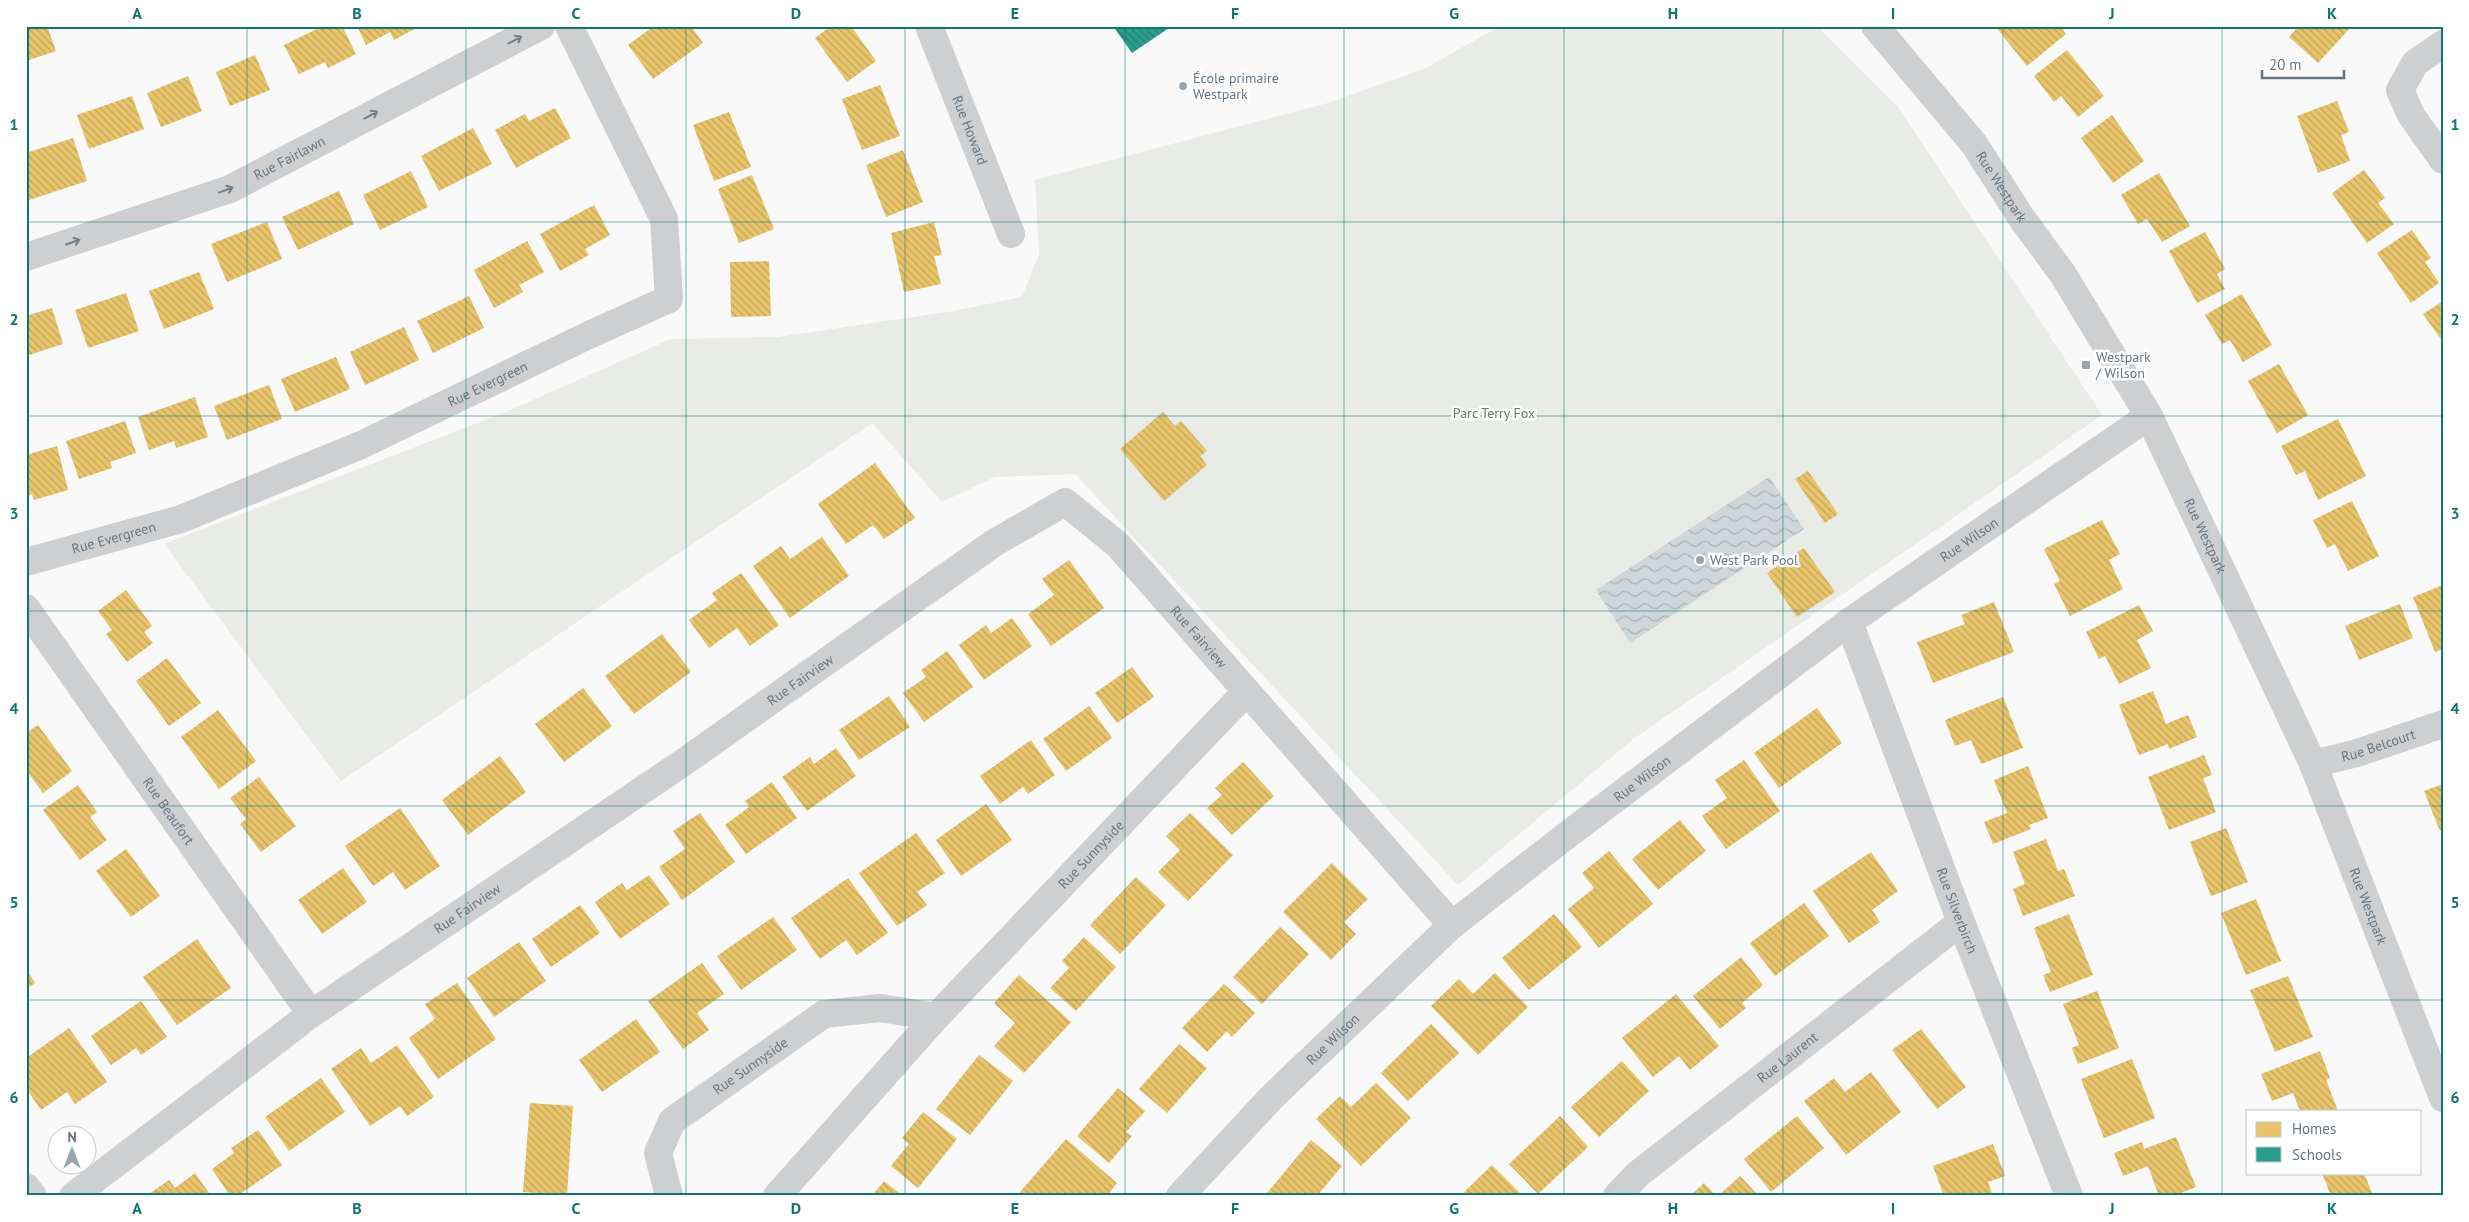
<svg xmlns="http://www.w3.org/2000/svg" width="2469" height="1222" viewBox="0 0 2469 1222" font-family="'PT Sans',sans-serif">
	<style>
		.green { fill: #e8ebe6 }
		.water { fill: url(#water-waves) }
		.homes { fill: url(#homes-back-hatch) }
		.schools { fill: url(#schools-back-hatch) }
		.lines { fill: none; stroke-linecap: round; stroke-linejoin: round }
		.minor { stroke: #cecfd0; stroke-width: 28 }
		.oneway { stroke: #707f8b }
		.grid { fill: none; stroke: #0f766e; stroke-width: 1; stroke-opacity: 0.55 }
		.poi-dot { fill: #99a4ac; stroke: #fff; stroke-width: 2 }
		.labels { text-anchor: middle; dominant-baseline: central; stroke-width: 5; stroke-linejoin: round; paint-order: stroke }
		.poi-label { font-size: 14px; fill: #657683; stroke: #fff; text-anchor: start }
		.street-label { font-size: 14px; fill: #657683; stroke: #fff }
		.park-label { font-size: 14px; fill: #687a64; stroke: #fff }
		.neatline { fill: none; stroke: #0f766e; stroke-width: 2 }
		.grid-label { font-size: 16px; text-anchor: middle; font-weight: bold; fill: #0f766e }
	</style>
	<defs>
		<pattern id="water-waves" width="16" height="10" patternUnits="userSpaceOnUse" patternTransform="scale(1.25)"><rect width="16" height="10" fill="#ced6d9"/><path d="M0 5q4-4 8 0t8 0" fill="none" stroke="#abb2b5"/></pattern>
		<pattern id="homes-back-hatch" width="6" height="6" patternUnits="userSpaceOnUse" patternTransform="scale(1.25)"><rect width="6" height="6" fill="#e9c46a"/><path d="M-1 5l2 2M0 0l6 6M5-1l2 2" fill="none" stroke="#c0a45d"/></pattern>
		<pattern id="schools-back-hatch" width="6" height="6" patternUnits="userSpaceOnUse" patternTransform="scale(1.25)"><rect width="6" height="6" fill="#2a9d8f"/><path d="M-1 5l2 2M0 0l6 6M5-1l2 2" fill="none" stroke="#277e75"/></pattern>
	</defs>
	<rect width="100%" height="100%" fill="#f9f9f9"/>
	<path class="green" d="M1500,26H1817L1898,107L2102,415L1632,740L1458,885L1075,474L995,477L942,502L872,423L341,781L164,544L506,412L671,339L778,337L954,311L1022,297L1039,254L1035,180L1328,103L1426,68Z"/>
	<path class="water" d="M1769,477L1804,529L1630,643L1596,590Z"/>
	<g class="homes">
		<path d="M26,26H47L56,51L26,61Z"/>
		<path d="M323,26H342L356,54L328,68L325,62L299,74L284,45Z"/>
		<path d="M357,26H420L394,40L390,32L366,45Z"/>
		<path d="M654,26H691L703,43L653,79L628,45Z"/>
		<path d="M831,26H851L876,61L847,82L815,38Z"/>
		<path d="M1995,26H2060L2066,34L2027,66Z"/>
		<path d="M2293,26H2352L2318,63L2289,37L2296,29Z"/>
		<path d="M2067,50L2104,96L2078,117L2061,96L2054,102L2034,76Z"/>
		<path d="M255,55L270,90L230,106L216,72Z"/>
		<path d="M188,76L202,111L161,127L147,93Z"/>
		<path d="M880,85L900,136L862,150L842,99Z"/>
		<path d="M132,96L144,129L89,149L77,115Z"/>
		<path d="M2337,101L2349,132L2341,135L2350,161L2318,173L2297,116Z"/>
		<path d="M555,108L571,138L516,168L495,130L525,114L529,121Z"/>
		<path d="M729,112L751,167L714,181L693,125Z"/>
		<path d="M2112,115L2144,161L2113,183L2081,138Z"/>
		<path d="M473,128L492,164L439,191L421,156Z"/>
		<path d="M73,138L87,181L26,201V153Z"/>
		<path d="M903,150L923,202L886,217L866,165Z"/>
		<path d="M2364,170L2385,198L2378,203L2394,224L2367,243L2332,193Z"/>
		<path d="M411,171L428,207L380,230L363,195Z"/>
		<path d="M2159,173L2190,226L2162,242L2147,219L2138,224L2121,195Z"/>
		<path d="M752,175L774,229L739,243L718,189Z"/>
		<path d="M339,191L354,224L298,250L282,217Z"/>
		<path d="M594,205L610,235L585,249L589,255L560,271L540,234Z"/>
		<path d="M267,222L282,259L227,282L211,244Z"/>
		<path d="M934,222L942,255L934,256L941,284L904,292L891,233Z"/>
		<path d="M2412,230L2431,258L2425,262L2439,283L2411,303L2377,253Z"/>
		<path d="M2205,232L2225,269L2217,274L2225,289L2197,303L2169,251Z"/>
		<path d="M527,241L544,272L519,285L523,292L494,308L474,270Z"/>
		<path d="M769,261L771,316L731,317L730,262Z"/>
		<path d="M199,272L214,309L164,329L149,291Z"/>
		<path d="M126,293L139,331L88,348L75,310Z"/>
		<path d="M2242,294L2272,345L2243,362L2230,340L2222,344L2205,315Z"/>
		<path d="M469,296L484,328L433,353L417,321Z"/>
		<path d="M2443,301V342L2423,314Z"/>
		<path d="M52,308L63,344L26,356V316Z"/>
		<path d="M404,327L419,360L365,385L350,352Z"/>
		<path d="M336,357L350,389L295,412L281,379Z"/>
		<path d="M2279,364L2308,415L2277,433L2248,381Z"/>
		<path d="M269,385L282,419L227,440L214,406Z"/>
		<path d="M195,397L208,437L176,448L174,441L149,450L138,417Z"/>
		<path d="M1163,412L1175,426L1181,421L1207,451L1200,456L1207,465L1164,501L1120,449Z"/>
		<path d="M2338,419L2366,476L2318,500L2305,471L2296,475L2281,446Z"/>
		<path d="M125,421L136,453L110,462L112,468L79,479L66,441Z"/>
		<path d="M57,446L68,490L34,500L32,494L26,496V455Z"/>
		<path d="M875,463L915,518L884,539L873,525L846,544L818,504Z"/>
		<path d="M1808,471L1838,514L1825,523L1795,479Z"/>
		<path d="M2352,501L2379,556L2348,571L2335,544L2327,548L2313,520Z"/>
		<path d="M2102,520L2120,554L2109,560L2123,589L2070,616L2054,584L2060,581L2044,549Z"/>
		<path d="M822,537L849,576L790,618L753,566L781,546L790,559Z"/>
		<path d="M1804,548L1835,592L1797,617L1767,573Z"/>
		<path d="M1069,560L1104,608L1051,646L1028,614L1054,595L1042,579Z"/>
		<path d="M741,573L779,625L750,646L737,628L709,648L689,620L717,600L712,593Z"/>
		<path d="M2443,585V649L2435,652L2413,597Z"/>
		<path d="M126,590L152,626L144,632L153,643L127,662L106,634L112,630L98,611Z"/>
		<path d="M1994,602L2014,652L1933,683L1917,642L1965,624L1961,615Z"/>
		<path d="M2400,604L2413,638L2359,660L2345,626Z"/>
		<path d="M2139,605L2153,631L2137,640L2151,668L2119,684L2105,656L2099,659L2086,632Z"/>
		<path d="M1012,618L1032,646L984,680L959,645L986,625L991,633Z"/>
		<path d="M662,634L691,672L634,714L605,676Z"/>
		<path d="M947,651L973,687L924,722L903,693L926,677L921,670Z"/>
		<path d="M167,658L201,703L169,726L136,681Z"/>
		<path d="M1132,667L1154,697L1117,723L1095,693Z"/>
		<path d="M583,688L612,726L564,762L535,724Z"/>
		<path d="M2153,691L2166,724L2188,715L2197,737L2169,749L2168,744L2139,755L2119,705Z"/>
		<path d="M889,696L910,727L859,760L839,730Z"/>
		<path d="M2003,697L2023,748L1981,764L1971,740L1955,746L1945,720Z"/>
		<path d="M1089,706L1112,738L1066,771L1043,739Z"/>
		<path d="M1817,708L1842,743L1779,788L1754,753Z"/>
		<path d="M218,710L256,761L219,789L181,737Z"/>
		<path d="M38,725L72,771L43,793L26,770V733Z"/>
		<path d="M1031,740L1055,775L1028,794L1023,787L1000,804L980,776Z"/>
		<path d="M836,748L856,776L807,811L782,777L810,757L814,764Z"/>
		<path d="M2204,755L2212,775L2203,778L2216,812L2169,830L2148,777Z"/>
		<path d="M500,756L526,792L468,835L442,800Z"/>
		<path d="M1744,760L1780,811L1726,849L1702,816L1727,798L1715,780Z"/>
		<path d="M1243,762L1274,796L1232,835L1207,808L1222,795L1215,788Z"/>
		<path d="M2028,766L2048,818L2029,825L2031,829L1993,844L1984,822L2007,813L1994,780Z"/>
		<path d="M259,777L296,826L261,852L240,824L246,819L230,798Z"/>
		<path d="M772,782L797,818L746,854L725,825L749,807L745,801Z"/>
		<path d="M2443,784V830L2440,831L2424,791Z"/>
		<path d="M78,785L97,812L90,817L107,840L80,860L43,810Z"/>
		<path d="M986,804L1012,840L961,876L936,840Z"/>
		<path d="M400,808L440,866L405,890L393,872L373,886L345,846Z"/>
		<path d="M700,813L735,862L682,900L659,867L685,849L673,831Z"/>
		<path d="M1190,813L1233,855L1188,901L1158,872L1180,850L1166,836Z"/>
		<path d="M1680,820L1706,851L1658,890L1632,859Z"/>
		<path d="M2226,828L2248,882L2211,896L2190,842Z"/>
		<path d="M916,833L945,873L917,892L927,905L897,926L859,873Z"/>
		<path d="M2046,839L2058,871L2064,869L2075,896L2023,916L2013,889L2025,884L2013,852Z"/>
		<path d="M126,849L160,896L131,917L96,871Z"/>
		<path d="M1609,851L1653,904L1599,948L1568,909L1594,888L1582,873Z"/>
		<path d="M1871,852L1898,891L1872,910L1880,922L1849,943L1813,891Z"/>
		<path d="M1332,863L1368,899L1344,922L1356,934L1331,960L1283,912Z"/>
		<path d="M343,868L367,902L322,934L298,900Z"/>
		<path d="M649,875L670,904L620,939L595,902L622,883L627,890Z"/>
		<path d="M1136,877L1166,905L1120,954L1090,925Z"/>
		<path d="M848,878L888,933L857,955L846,940L820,959L791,918Z"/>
		<path d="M2256,899L2281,961L2246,975L2221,913Z"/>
		<path d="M1804,903L1829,936L1775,976L1750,943Z"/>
		<path d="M580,905L600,933L551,967L532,939Z"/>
		<path d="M1554,914L1582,947L1529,990L1502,958Z"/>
		<path d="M2069,914L2093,975L2050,992L2043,975L2051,972L2034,928Z"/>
		<path d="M773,917L797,950L741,990L717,956Z"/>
		<path d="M1280,927L1309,954L1262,1004L1233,977Z"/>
		<path d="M1084,937L1116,967L1076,1011L1050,988L1069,968L1062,961Z"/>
		<path d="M197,939L231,988L177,1025L143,977Z"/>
		<path d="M519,942L546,981L494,1017L467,978Z"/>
		<path d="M1741,957L1763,985L1742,1003L1746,1008L1720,1029L1693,996Z"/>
		<path d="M702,963L724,994L697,1013L709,1030L683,1049L648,1001Z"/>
		<path d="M26,969L35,983L26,989Z"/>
		<path d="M1495,973L1528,1007L1478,1055L1431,1006L1459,979L1473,994Z"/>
		<path d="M1019,975L1071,1022L1024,1073L994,1046L1015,1023L994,1003Z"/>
		<path d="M2288,976L2313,1037L2275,1052L2250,990Z"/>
		<path d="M457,983L496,1039L438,1079L409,1038L435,1019L425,1004Z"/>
		<path d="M1224,984L1255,1013L1232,1037L1227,1031L1207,1052L1182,1028Z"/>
		<path d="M2097,991L2119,1048L2078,1064L2072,1048L2079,1045L2063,1004Z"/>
		<path d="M1676,994L1719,1046L1690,1070L1679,1056L1653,1077L1622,1038Z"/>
		<path d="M141,1001L167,1037L141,1055L136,1048L111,1065L91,1036Z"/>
		<path d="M636,1019L660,1052L602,1092L579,1060Z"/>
		<path d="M1431,1024L1459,1053L1408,1101L1381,1073Z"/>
		<path d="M69,1028L107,1082L75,1104L67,1092L41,1110L26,1088V1058Z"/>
		<path d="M1921,1029L1966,1087L1937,1109L1892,1050Z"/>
		<path d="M1179,1044L1207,1068L1167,1113L1139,1089Z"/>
		<path d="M397,1045L434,1097L407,1116L400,1106L370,1126L331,1069L361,1048L371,1063Z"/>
		<path d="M2320,1051L2330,1078L2326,1080L2338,1111H2300L2293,1093L2272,1101L2261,1074Z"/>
		<path d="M979,1055L1013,1081L970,1135L936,1109Z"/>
		<path d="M2132,1059L2155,1118L2104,1138L2081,1079Z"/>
		<path d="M1622,1061L1649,1091L1599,1137L1571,1107Z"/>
		<path d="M1871,1072L1901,1112L1846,1155L1804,1101L1834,1078L1845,1092Z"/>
		<path d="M321,1078L345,1112L289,1151L265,1117Z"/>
		<path d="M1376,1083L1411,1118L1361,1166L1316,1119L1340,1096L1351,1107Z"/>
		<path d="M1118,1088L1145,1111L1126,1132L1132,1136L1109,1163L1077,1136Z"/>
		<path d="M530,1103L573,1106L567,1195L523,1192Z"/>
		<path d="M923,1112L957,1139L918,1188L891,1166L909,1144L902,1138Z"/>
		<path d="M1560,1116L1588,1147L1538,1194L1509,1164Z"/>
		<path d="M1797,1116L1824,1148L1771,1192L1744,1159Z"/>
		<path d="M258,1130L282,1165L237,1196H230L212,1169L234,1153L231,1148Z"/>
		<path d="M2176,1137L2196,1187L2174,1196H2159L2148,1166L2123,1176L2114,1153L2142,1142L2144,1149Z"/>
		<path d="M1066,1139L1117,1183L1107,1196H1024L1020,1192Z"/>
		<path d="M1311,1140L1342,1166L1317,1196H1270L1267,1193Z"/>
		<path d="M1993,1144L2005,1176L1988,1182L1993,1196H1944L1933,1166Z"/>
		<path d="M1492,1165L1523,1196H1460Z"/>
		<path d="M195,1173L211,1196H146L169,1180L175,1188Z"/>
		<path d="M2322,1173H2364L2372,1193L2365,1196H2331Z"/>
		<path d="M1740,1176L1759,1196H1718Z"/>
		<path d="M884,1181L903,1196H872Z"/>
		<path d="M1704,1183L1716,1196H1690Z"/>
	</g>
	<path class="schools" d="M1113,26H1172L1132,53Z"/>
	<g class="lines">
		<g class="minor">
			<path id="s1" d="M929,26L1011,234"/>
			<path id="s2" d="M1875,26L1974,144L2021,217L2064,276L2149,416L2313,764L2443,1098"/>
			<path d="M2443,44L2415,63L2400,90L2411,115L2443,160"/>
			<path id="s3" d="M26,257L230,189L541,26"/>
			<path id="s4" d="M26,562L181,519L361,445L591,334L669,299L664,219L569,26"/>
			<path id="s5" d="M26,608L311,1014"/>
			<path id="s6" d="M1849,622L1961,922L2069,1196"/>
			<path id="s7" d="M2313,764L2357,753L2443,724"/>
			<path d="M26,1187L33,1196"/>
			<path id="s8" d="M73,1196L311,1014L684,762L994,543L1065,502L1118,545L1452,925"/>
			<path id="s9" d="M669,1196L658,1153L672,1121L824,1014L880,1008L936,1017"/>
			<path id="s10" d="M777,1196L936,1017L1246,692"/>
			<path id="s11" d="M1180,1196L1271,1098L1452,925L1562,839L1849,622L2149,416"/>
			<path id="s12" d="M1617,1196L1638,1174L1961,922"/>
		</g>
	</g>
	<defs><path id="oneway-shaft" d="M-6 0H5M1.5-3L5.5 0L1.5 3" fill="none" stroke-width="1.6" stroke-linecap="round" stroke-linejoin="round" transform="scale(1.25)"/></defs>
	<g class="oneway">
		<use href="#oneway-shaft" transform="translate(515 40) rotate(-28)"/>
		<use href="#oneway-shaft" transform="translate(371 115) rotate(-28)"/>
		<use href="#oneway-shaft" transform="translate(226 190) rotate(-21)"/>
		<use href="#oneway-shaft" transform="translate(73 242) rotate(-19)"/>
	</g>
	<path class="grid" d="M247,26V1196M466,26V1196M686,26V1196M905,26V1196M1125,26V1196M1344,26V1196M1564,26V1196M1783,26V1196M2003,26V1196M2222,26V1196M26,222H2443M26,416H2443M26,611H2443M26,806H2443M26,1000H2443"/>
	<g class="poi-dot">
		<circle cx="1183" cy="86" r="5"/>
		<rect x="2081" y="360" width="10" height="10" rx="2.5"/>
		<circle cx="1700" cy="560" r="5"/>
	</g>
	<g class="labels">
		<g class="poi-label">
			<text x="1193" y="78">École primaire<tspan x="1193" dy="16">Westpark</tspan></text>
			<text x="2096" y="357">Westpark<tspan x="2096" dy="16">/ Wilson</tspan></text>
			<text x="1710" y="560">West Park Pool</text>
		</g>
		<g class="street-label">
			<text stroke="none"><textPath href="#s1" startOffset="112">Rue Howard</textPath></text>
			<text stroke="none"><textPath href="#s3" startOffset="282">Rue Fairlawn</textPath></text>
			<text stroke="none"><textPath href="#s2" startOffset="205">Rue Westpark</textPath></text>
			<text stroke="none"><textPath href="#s4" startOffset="496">Rue Evergreen</textPath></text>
			<text stroke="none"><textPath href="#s2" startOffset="610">Rue Westpark</textPath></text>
			<text stroke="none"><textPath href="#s4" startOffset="91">Rue Evergreen</textPath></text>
			<text stroke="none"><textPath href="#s11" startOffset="1029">Rue Wilson</textPath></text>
			<text stroke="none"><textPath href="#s8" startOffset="1402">Rue Fairview</textPath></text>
			<text stroke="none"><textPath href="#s8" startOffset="892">Rue Fairview</textPath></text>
			<text stroke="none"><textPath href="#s7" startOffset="68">Rue Belcourt</textPath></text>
			<text stroke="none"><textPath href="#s11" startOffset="624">Rue Wilson</textPath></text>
			<text stroke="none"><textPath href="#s5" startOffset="248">Rue Beaufort</textPath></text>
			<text stroke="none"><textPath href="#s10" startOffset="464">Rue Sunnyside</textPath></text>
			<text stroke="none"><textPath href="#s2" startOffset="1015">Rue Westpark</textPath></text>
			<text stroke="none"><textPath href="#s8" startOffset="488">Rue Fairview</textPath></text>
			<text stroke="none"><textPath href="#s6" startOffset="308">Rue Silverbirch</textPath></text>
			<text stroke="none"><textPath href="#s11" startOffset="219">Rue Wilson</textPath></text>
			<text stroke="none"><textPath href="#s12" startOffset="220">Rue Laurent</textPath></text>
			<text stroke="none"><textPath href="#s9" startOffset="175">Rue Sunnyside</textPath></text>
		</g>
		<g class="park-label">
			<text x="1494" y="413">Parc Terry Fox</text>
		</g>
	</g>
	<rect width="2469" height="1222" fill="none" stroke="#ffffff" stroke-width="55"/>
	<rect x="2246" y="1110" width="175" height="65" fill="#ffffff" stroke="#c1c8cd"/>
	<rect x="2256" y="1122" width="25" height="15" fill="#e9c46a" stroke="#c1c8cd"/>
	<text x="2292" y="1134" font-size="15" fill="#657683">Homes</text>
	<rect x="2256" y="1147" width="25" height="15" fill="#2a9d8f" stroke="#c1c8cd"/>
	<text x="2292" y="1160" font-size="15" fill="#657683">Schools</text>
	<g transform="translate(72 1150)"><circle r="24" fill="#ffffff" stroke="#c1c8cd"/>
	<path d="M0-4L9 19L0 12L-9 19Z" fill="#99a4ac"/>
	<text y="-8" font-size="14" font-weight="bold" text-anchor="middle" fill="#657683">N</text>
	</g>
	<path d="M2262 70v8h82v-8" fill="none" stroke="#657683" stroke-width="2.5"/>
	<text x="2269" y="70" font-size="15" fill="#657683" stroke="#ffffff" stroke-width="4" paint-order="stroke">20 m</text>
	<rect x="28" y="28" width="2414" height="1166" class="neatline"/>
	<g class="grid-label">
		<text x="137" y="19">A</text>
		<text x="357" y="19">B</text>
		<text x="576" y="19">C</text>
		<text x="796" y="19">D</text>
		<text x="1015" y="19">E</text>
		<text x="1235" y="19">F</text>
		<text x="1454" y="19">G</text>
		<text x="1673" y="19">H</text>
		<text x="1893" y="19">I</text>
		<text x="2112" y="19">J</text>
		<text x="2332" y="19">K</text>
		<text x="14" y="130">1</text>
		<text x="2455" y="130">1</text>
		<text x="14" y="325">2</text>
		<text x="2455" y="325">2</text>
		<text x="14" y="519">3</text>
		<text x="2455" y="519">3</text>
		<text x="14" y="714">4</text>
		<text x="2455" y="714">4</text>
		<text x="14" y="908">5</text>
		<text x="2455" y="908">5</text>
		<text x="14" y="1103">6</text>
		<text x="2455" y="1103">6</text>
		<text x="137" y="1214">A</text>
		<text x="357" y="1214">B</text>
		<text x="576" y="1214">C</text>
		<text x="796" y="1214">D</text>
		<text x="1015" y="1214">E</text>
		<text x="1235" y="1214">F</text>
		<text x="1454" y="1214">G</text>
		<text x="1673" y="1214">H</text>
		<text x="1893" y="1214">I</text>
		<text x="2112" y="1214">J</text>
		<text x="2332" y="1214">K</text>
	</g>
</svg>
